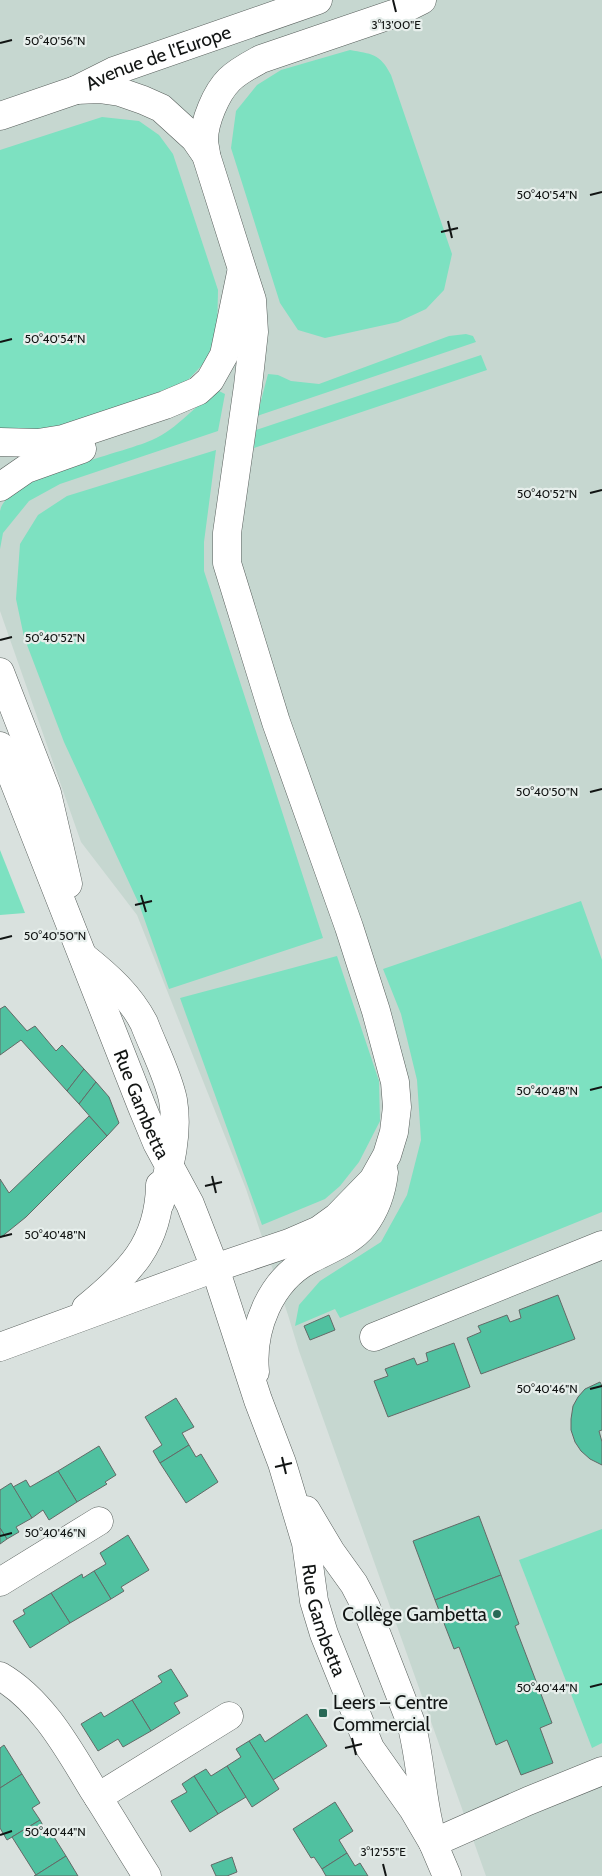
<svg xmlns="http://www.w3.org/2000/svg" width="602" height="1876" viewBox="0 0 602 1876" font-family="Cabin,sans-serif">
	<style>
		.built { fill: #c6d7d0 }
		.green { fill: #7de1c1 }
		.building { fill: #50c1a0; stroke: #636a67 }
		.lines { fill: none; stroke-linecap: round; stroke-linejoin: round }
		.minor-casing { stroke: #585f5c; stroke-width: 29 }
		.minor { stroke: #fff; stroke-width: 28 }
		.ticks { fill: none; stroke: #121514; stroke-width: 2 }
		.poi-dot { fill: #296956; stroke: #e6eeeb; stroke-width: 2 }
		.labels { text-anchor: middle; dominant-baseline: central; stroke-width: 4.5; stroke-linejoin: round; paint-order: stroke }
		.street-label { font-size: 19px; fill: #121514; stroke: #e6eeeb }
		.poi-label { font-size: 19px; fill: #121514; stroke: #e6eeeb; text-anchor: end }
		.ticks-label { font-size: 12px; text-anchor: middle; fill: #121514; stroke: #e6eeeb; stroke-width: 4.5; stroke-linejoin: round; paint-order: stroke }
	</style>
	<rect width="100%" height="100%" fill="#d9e1de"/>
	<path class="built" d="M0,0H602V1876H486L299,1351L288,1315L246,1189L137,915L81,842L0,611Z"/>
	<g class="green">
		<path d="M350,50C371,54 380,53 391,75L452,254L444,290L426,309L398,322L325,338L298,330L280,303L231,148L236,111L257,85L281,70Z"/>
		<path d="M102,117L139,121L159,135L173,154L218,290L217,336L205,362L187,381L58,431L0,428V150Z"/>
		<path d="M466,334L473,336L476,342L257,416L268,374L278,375L291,381L319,384L449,336Z"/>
		<path d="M481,355L487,370L254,448L256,430Z"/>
		<path d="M219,391L225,394L218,431L60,484L29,501L3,533L0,549C0,537 0,523 0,511C7,477 121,454 152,440C178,429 195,404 219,391Z"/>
		<path d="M216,450L204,542V571L323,938L169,989L139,904L64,742L24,637L16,599L20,544L38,515L67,496Z"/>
		<path d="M0,850L25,913L0,915Z"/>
		<path d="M581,901L602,960V1212L340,1318L335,1309L295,1326L299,1305L320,1281L381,1242L407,1195L421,1140L417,1080L401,1014L383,969Z"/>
		<path d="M337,956L379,1081L380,1121L359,1162L340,1186L325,1199L262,1225L180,998Z"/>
		<path d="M602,1529V1743L592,1748L519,1560Z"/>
	</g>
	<g class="building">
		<path d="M5,1006L27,1031L35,1026L56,1051L62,1045L84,1069L67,1091L21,1040L0,1055V1009Z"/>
		<path d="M84,1069L96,1082L79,1104L67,1091Z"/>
		<path d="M96,1082L109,1097L119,1123L107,1136L79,1104Z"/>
		<path d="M89,1116L107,1136L26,1217L0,1238V1179L9,1193Z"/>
		<path d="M558,1295L575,1339L481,1374L467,1338L481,1332L478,1326L507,1315L510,1322L521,1318L519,1310Z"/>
		<path d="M329,1315L335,1330L310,1340L304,1326Z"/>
		<path d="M454,1343L470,1387L388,1417L374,1381L388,1376L385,1369L414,1358L417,1365L428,1361L426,1353Z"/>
		<path d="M600,1382L602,1386V1430L599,1431L602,1442V1465L590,1459L581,1451L575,1442L571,1430V1419L573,1406L578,1397L585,1389Z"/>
		<path d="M176,1398L194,1427L182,1433L189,1445L160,1463L153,1451L162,1445L145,1417Z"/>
		<path d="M189,1445L196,1457L201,1454L218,1482L186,1503L160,1463Z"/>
		<path d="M99,1446L116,1475L105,1482L107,1484L77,1502L58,1471Z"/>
		<path d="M58,1471L77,1502L49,1520L43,1510L32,1518L13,1487L26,1480L30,1487Z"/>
		<path d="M11,1483L32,1518L16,1527L19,1532L7,1539L0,1528V1490Z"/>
		<path d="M479,1516L501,1575L435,1600L413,1541Z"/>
		<path d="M0,1528L7,1539L0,1544Z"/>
		<path d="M128,1535L149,1570L121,1587L124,1591L111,1599L94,1571L106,1564L100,1553Z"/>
		<path d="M94,1571L111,1599L70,1623L51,1593L82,1574L83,1578Z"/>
		<path d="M501,1575L519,1624L515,1626L552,1723L540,1728L553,1763L521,1775L507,1740L496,1745L459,1647L454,1649L435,1600Z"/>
		<path d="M51,1593L70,1623L30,1648L13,1621L25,1614L23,1610Z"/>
		<path d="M171,1669L188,1696L174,1703L180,1713L151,1731L132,1700L162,1682L158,1676Z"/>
		<path d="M132,1700L151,1731L123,1747L118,1739L98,1751L81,1724L101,1712L104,1717Z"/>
		<path d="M307,1714L327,1746L273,1780L249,1741L260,1734L265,1742Z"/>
		<path d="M249,1741L279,1789L252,1807L227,1766L241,1757L236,1749Z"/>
		<path d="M4,1745L22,1774L0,1788V1748Z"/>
		<path d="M227,1766L246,1797L218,1814L194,1776L206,1769L211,1776Z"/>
		<path d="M22,1774L40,1803L32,1808L40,1820L7,1840L0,1828V1788Z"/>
		<path d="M194,1776L218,1814L190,1832L171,1801L187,1792L182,1784Z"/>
		<path d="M335,1802L353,1831L339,1840L347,1853L322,1869L314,1857L311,1858L293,1829Z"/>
		<path d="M40,1820L46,1831L49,1829L66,1856L36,1875L12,1837Z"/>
		<path d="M347,1853L355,1866L360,1863L368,1876H326L322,1869Z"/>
		<path d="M66,1856L78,1876H34L36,1875Z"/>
		<path d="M232,1857L237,1872L227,1876H216L211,1865Z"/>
	</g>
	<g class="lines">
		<g class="minor-casing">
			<g id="minor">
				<path id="s1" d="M0,116L76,90L114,71L318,0"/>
				<path d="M206,155C206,150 204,145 204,140C204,122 216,93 229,80C238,71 250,65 261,59L396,13L422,0"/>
				<path d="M0,442L38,443L63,439L165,405L198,391L210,380L224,355L241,273"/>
				<path d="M0,487L26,469L82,449"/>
				<path d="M0,672L47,793L68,884"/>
				<path id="s2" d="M0,746L142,1107L157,1143L190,1204L215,1268L258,1400L282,1463L306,1543L314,1601L324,1634L370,1748L413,1809L433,1843L447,1876"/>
				<path d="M84,957C108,976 130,996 144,1023C153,1047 168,1075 173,1100C179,1135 169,1169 160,1203"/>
				<path d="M86,1308C129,1273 159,1244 160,1185"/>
				<path d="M374,1337L602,1245"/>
				<path d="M0,1347L215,1268L289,1243L319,1230L337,1217L373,1180L387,1155L394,1132L397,1107L395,1082L376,1011L349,927L276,722L227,563V533L248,386L254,332L252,300L242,269L206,155L195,139L161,108L143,100L120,92L99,89L76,90"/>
				<path d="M255,1372C251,1329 270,1281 309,1260C327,1250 351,1242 364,1225C376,1209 382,1191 384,1172"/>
				<path d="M306,1510L331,1552L354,1584L366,1607L411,1723C420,1756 421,1791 429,1825"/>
				<path d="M0,1582L99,1521"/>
				<path d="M0,1676C43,1701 69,1750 94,1791C112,1819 129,1848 147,1876"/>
				<path d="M98,1797L229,1716"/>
				<path d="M433,1843L528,1801L602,1771"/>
			</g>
		</g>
		<use href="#minor" class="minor"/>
	</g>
	<path class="ticks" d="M393,0L396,12M0,43L12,40M590,195L602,192M448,221L452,238M441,232L458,228M0,342L12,339M590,493L602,490M0,640L12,637M590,792L602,789M141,895L146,912M135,905L152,901M0,939L12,936M590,1090L602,1087M212,1176L216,1193M205,1186L222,1182M0,1237L12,1234M590,1389L602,1386M282,1457L286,1474M275,1467L292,1463M0,1536L12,1533M590,1687L602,1684M352,1738L356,1755M345,1748L362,1744M0,1835L12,1831M383,1864L386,1876"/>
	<g class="poi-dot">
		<circle cx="497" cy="1614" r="5"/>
		<rect x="318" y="1708" width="10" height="10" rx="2.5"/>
	</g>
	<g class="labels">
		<g class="street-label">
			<text stroke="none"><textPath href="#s1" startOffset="169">Avenue de l'Europe</textPath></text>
			<text stroke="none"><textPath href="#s2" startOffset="385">Rue Gambetta</textPath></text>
			<text stroke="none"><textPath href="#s2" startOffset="934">Rue Gambetta</textPath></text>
		</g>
		<g class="poi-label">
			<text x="487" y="1614">Collège Gambetta</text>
			<text x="333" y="1702" text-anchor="start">Leers – Centre<tspan x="333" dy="22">Commercial</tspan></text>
		</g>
	</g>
	<g class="ticks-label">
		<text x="396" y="29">3°13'00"E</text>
		<text x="55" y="45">50°40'56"N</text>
		<text x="547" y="199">50°40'54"N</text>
		<text x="55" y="343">50°40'54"N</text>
		<text x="547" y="498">50°40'52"N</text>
		<text x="55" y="642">50°40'52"N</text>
		<text x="547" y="796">50°40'50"N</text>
		<text x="55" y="940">50°40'50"N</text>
		<text x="547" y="1095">50°40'48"N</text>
		<text x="55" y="1239">50°40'48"N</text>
		<text x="547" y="1393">50°40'46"N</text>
		<text x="55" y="1537">50°40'46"N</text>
		<text x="547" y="1692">50°40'44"N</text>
		<text x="55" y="1836">50°40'44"N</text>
		<text x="383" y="1856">3°12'55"E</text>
	</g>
</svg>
